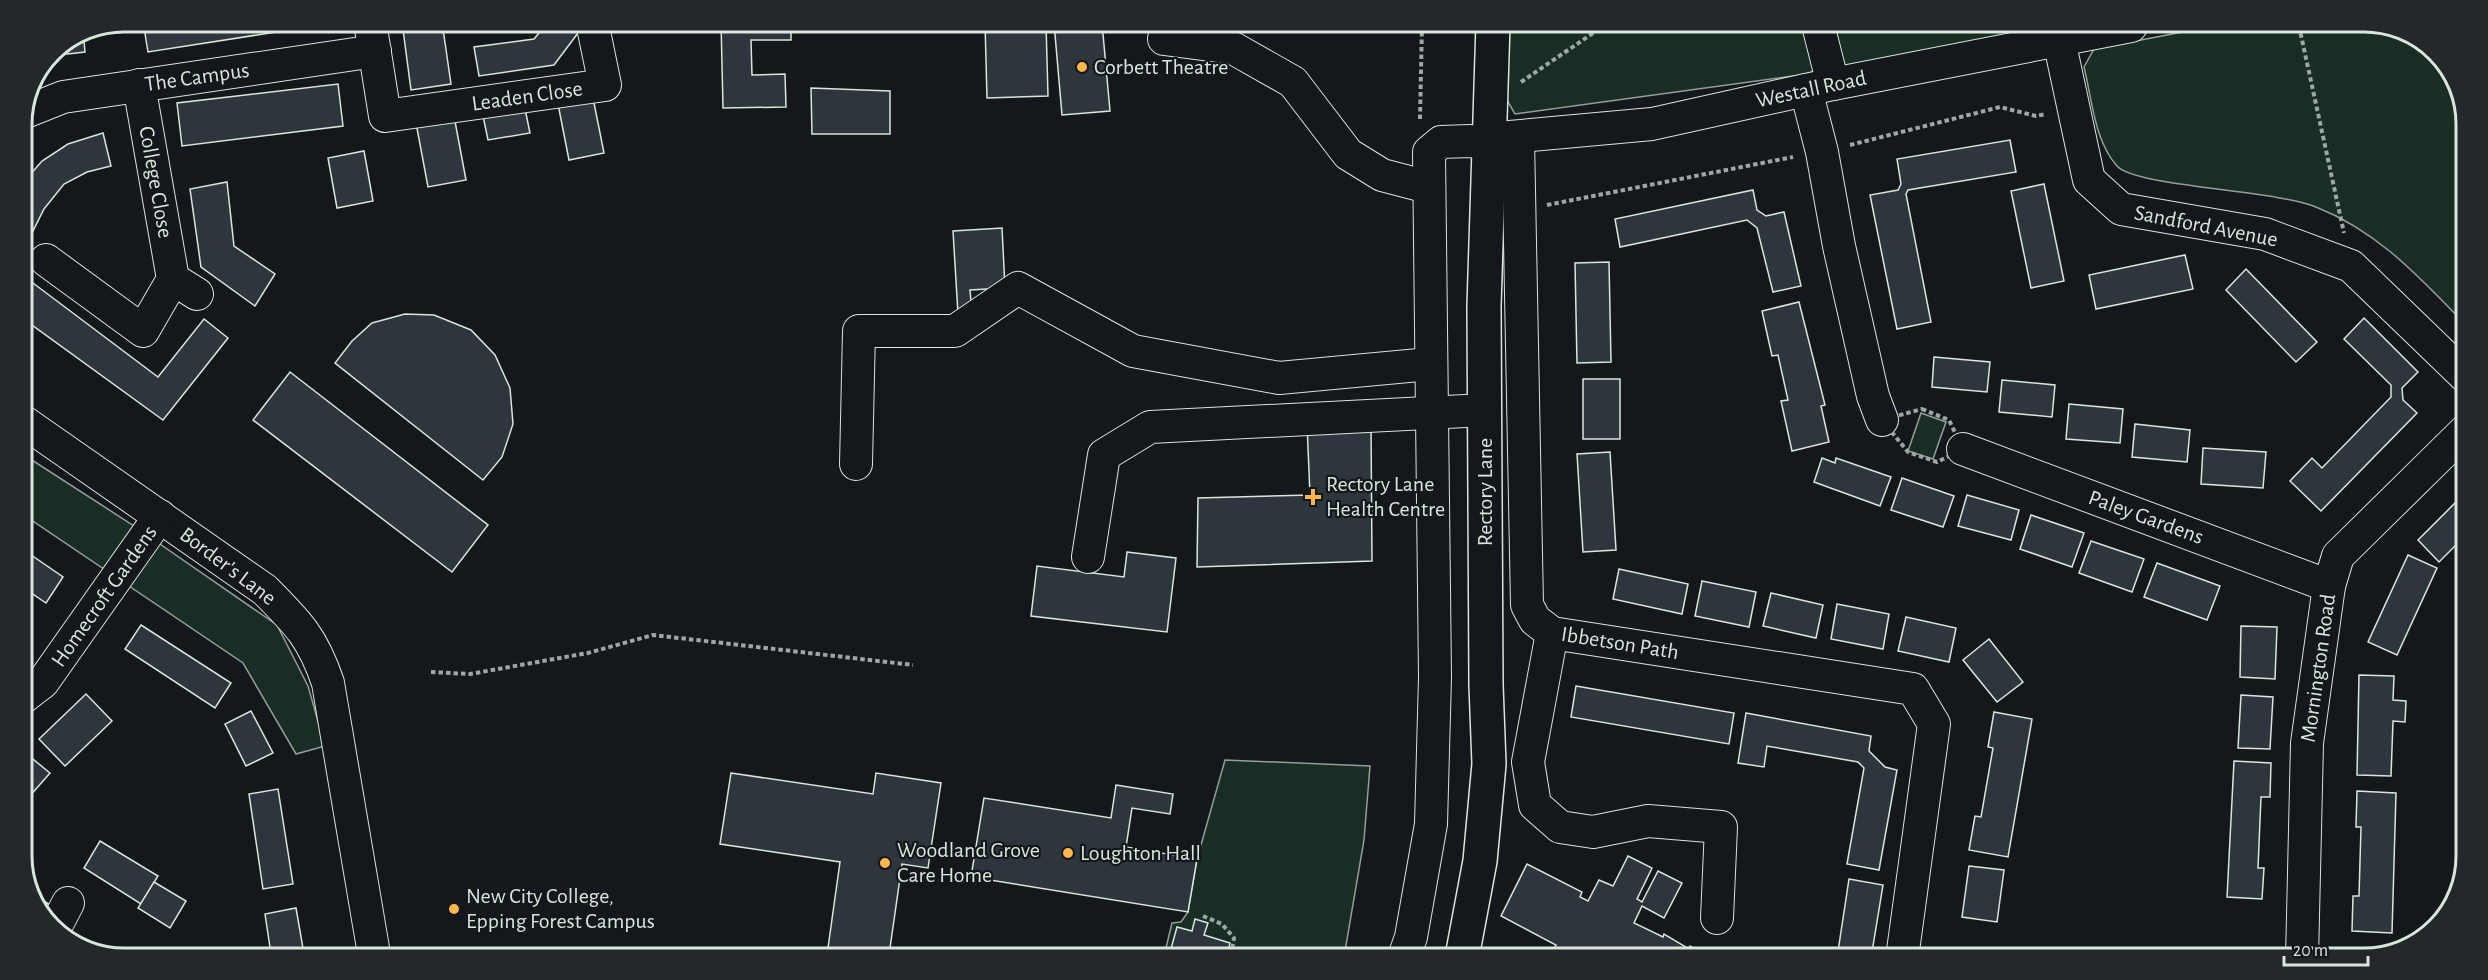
<svg xmlns="http://www.w3.org/2000/svg" width="2488" height="980" viewBox="0 0 2488 980" font-family="'Alegreya Sans',sans-serif">
	<style>
		.green { fill: #1a2d24; stroke: #939e99; stroke-width: 1.5 }
		.building { fill: #2c363c; stroke: #d8e6dc; stroke-width: 1.5 }
		.lines { fill: none; stroke-linecap: round; stroke-linejoin: round }
		.minor-casing { stroke: #d8e6dc; stroke-width: 34 }
		.major-casing { stroke: #d8e6dc; stroke-width: 36 }
		.path { stroke: #9da8a2; stroke-width: 4; stroke-dasharray: 4.5 3; stroke-linecap: butt }
		.minor { stroke: #14181c; stroke-width: 32 }
		.major { stroke: #14181c; stroke-width: 33 }
		.poi-dot { fill: #ffb74d; stroke: #14181c; stroke-width: 2 }
		.labels { text-anchor: middle; dominant-baseline: central; stroke-width: 4.5; stroke-linejoin: round; paint-order: stroke }
		.poi-label { font-size: 22px; fill: #d8e6dc; stroke: #14181c; text-anchor: start }
		.street-label { font-size: 22px; fill: #d8e6dc; stroke: #14181c }
		.rim { fill: none; stroke: #d8e6dc; stroke-width: 3 }
	</style>
	<rect width="100%" height="100%" fill="#14181c"/>
	<g class="green">
		<path d="M1501,24L1819,25L1828,68L1800,75L1515,114L1497,83Z"/>
		<path d="M1845,25L2059,26L1841,72L1831,28Z"/>
		<path d="M2214,26L2398,27L2446,61L2467,116L2465,324C2419,277 2379,232 2316,207C2276,190 2136,187 2117,166C2094,140 2092,99 2084,67L2094,49Z"/>
		<path d="M1921,413L1946,422L1933,459L1908,451Z"/>
		<path d="M21,453L131,524L277,625L308,686L325,746L296,754L243,663L21,513Z"/>
		<path d="M1225,760L1370,766L1364,840L1344,957L1164,956L1172,923L1181,922L1188,912L1197,859Z"/>
	</g>
	<g class="building">
		<path d="M143,21L340,22L148,52Z"/>
		<path d="M402,22H442L451,84L411,90Z"/>
		<path d="M543,22H576L578,33L554,65L479,76L474,47L534,39L543,28Z"/>
		<path d="M721,22L791,23V40H751L752,75L785,74L786,107L723,108Z"/>
		<path d="M985,23H1046L1048,96L987,98Z"/>
		<path d="M1054,23H1102L1110,111L1062,115Z"/>
		<path d="M83,30L85,52L58,55L47,59L51,51Z"/>
		<path d="M338,84L343,126L182,146L177,103Z"/>
		<path d="M811,88L890,91V134H812Z"/>
		<path d="M593,98L604,153L569,160L558,104Z"/>
		<path d="M524,104L530,133L488,140L482,111Z"/>
		<path d="M454,116L466,180L428,187L416,123Z"/>
		<path d="M103,133L111,166L87,172L64,184L44,209L21,255V185L42,161L68,144Z"/>
		<path d="M2010,140L2016,172L1908,190L1906,194L1931,322L1897,329L1870,195L1898,190L1901,184L1897,159Z"/>
		<path d="M364,151L373,201L337,208L328,158Z"/>
		<path d="M227,182L234,246L275,274L255,306L201,267L190,189Z"/>
		<path d="M2044,184L2064,281L2031,288L2011,191Z"/>
		<path d="M1753,190L1757,210L1766,216L1784,212L1801,286L1773,292L1757,228L1747,220L1620,247L1615,219Z"/>
		<path d="M1002,228L1005,288L970,290L972,313L958,314L953,231Z"/>
		<path d="M2185,255L2193,289L2096,309L2089,275Z"/>
		<path d="M1609,262L1611,362L1577,363L1575,263Z"/>
		<path d="M2246,269L2317,342L2296,362L2226,290Z"/>
		<path d="M21,274L158,377L204,319L228,338L163,420L21,317Z"/>
		<path d="M1799,302L1825,405L1821,406L1829,442L1792,451L1781,401L1788,400L1778,355L1772,356L1762,311Z"/>
		<path d="M405,314L434,315L471,330L495,355L510,388L513,424L502,457L483,480L335,363L352,341L372,323Z"/>
		<path d="M2364,318L2418,372L2402,388L2403,400L2417,413L2321,511L2290,481L2312,458L2322,468L2391,397V385L2344,339Z"/>
		<path d="M1934,357L1990,362L1987,392L1932,387Z"/>
		<path d="M290,372L488,525L452,572L253,420Z"/>
		<rect x="1583" y="379" width="37" height="60"/>
		<path d="M2002,380L2055,385L2052,417L1999,412Z"/>
		<path d="M2069,404L2123,409L2120,443L2066,439Z"/>
		<path d="M1307,424L1371,425L1372,561L1197,567L1198,498L1310,495Z"/>
		<path d="M2135,424L2190,430L2187,462L2132,457Z"/>
		<path d="M2203,448L2266,452L2263,488L2201,484Z"/>
		<path d="M1610,452L1616,550L1583,552L1577,454Z"/>
		<path d="M1822,458L1835,463L1836,458L1891,477L1880,506L1814,482Z"/>
		<path d="M1902,478L1954,496L1943,527L1891,510Z"/>
		<path d="M2464,494V537L2439,562L2418,540Z"/>
		<path d="M1967,495L2019,510L2011,540L1958,526Z"/>
		<path d="M2031,515L2084,533L2072,567L2020,549Z"/>
		<path d="M2091,541L2144,559L2132,592L2079,573Z"/>
		<path d="M21,548L63,577L46,603L21,586Z"/>
		<path d="M1127,552L1176,558L1167,632L1031,616L1037,566L1124,577Z"/>
		<path d="M2408,555L2437,568L2397,655L2368,642Z"/>
		<path d="M2157,563L2220,586L2207,620L2144,597Z"/>
		<path d="M1619,569L1688,584L1682,614L1613,599Z"/>
		<path d="M1702,581L1756,592L1749,627L1695,616Z"/>
		<path d="M1771,593L1823,605L1816,638L1763,626Z"/>
		<path d="M1837,604L1889,614L1883,649L1831,639Z"/>
		<path d="M1906,617L1956,628L1949,662L1898,651Z"/>
		<path d="M141,625L231,683L215,708L125,649Z"/>
		<path d="M2241,626L2277,627L2275,679L2240,677Z"/>
		<path d="M1989,639L2023,682L1997,702L1963,660Z"/>
		<path d="M2359,675L2394,676L2393,700L2406,701L2405,722L2393,721L2391,776L2357,775Z"/>
		<path d="M1576,686L1734,713L1729,744L1571,717Z"/>
		<path d="M86,694L112,721L65,766L39,739Z"/>
		<path d="M2241,695L2273,697L2270,749L2238,748Z"/>
		<path d="M251,711L273,753L246,766L225,724Z"/>
		<path d="M1994,712L2032,719L2008,857L1969,850L1975,816L1981,817L1993,748L1988,747Z"/>
		<path d="M1746,713L1871,736L1869,751L1885,767L1897,770L1879,870L1847,864L1864,768L1858,762L1767,746L1764,767L1738,763Z"/>
		<path d="M23,751L50,773L21,806V753Z"/>
		<path d="M2234,761L2271,763L2270,797H2261L2258,868H2264L2262,899L2227,897Z"/>
		<path d="M731,773L873,794L876,773L941,783L928,868L902,864L889,955H827L840,862L720,844Z"/>
		<path d="M1116,785L1173,794L1170,814L1132,808L1126,847L1197,859L1188,912L971,877L984,798L1111,818Z"/>
		<path d="M278,789L293,884L263,889L249,794Z"/>
		<path d="M2357,791L2396,793L2392,933L2352,931L2353,896H2359L2361,827H2356Z"/>
		<path d="M100,841L158,876L141,904L84,868Z"/>
		<path d="M1628,856L1652,868L1637,899L1642,902L1658,871L1682,883L1664,918L1642,906L1634,923L1663,937L1664,934L1689,949L1690,946L1705,954L1706,957H1544L1546,952L1551,955L1556,945L1501,916L1527,864L1582,892L1580,897L1588,901L1599,880L1613,886Z"/>
		<path d="M1969,866L2004,870L1997,922L1962,917Z"/>
		<path d="M1849,879L1883,885L1871,958H1837Z"/>
		<path d="M154,882L186,901L170,928L138,908Z"/>
		<path d="M33,894L55,908L42,919Z"/>
		<path d="M296,908L304,954H271L265,914Z"/>
		<path d="M1195,919L1208,923L1204,935L1230,943L1227,956H1169L1177,927L1192,931Z"/>
		<path d="M2005,948L2053,958H2003Z"/>
		<path d="M2072,951L2119,958H2070Z"/>
	</g>
	<g class="lines">
		<g class="minor-casing">
			<g id="minor">
				<path d="M370,22L385,116L605,85L592,22"/>
				<path d="M1818,25L1833,84"/>
				<path d="M1164,39L1233,48L1293,82L1348,154L1382,175L1428,187"/>
				<path d="M2059,40L2089,180L2121,209L2265,234L2351,266L2465,376"/>
				<path d="M1806,90L1822,152L1839,246L1873,396L1882,420"/>
				<path d="M23,113L63,97L375,51"/>
				<path d="M1498,138L1652,124L1833,84L2131,26"/>
				<path d="M1518,138L1527,605L1535,620L1552,633L1913,689L1934,724L1902,958"/>
				<path d="M46,260L143,331L173,279L139,85"/>
				<path d="M173,279L197,294"/>
				<path d="M21,420L265,590C298,623 313,638 328,683L374,954"/>
				<path d="M1963,449L2329,586"/>
				<path d="M856,464L859,331H955L1018,288L1133,351L1279,378L1430,364"/>
				<path d="M1088,557L1104,455L1150,427L1485,410"/>
				<path d="M1552,633L1528,762L1535,805L1560,827L1593,832L1648,821L1721,827L1717,918"/>
				<path d="M21,699L43,682L160,516"/>
				<path d="M55,928L68,903"/>
				<path d="M1404,957L1411,937L1431,824L1435,677L1429,152L1441,142L1470,141L1489,144"/>
				<path d="M2302,959L2307,743L2329,586L2338,556L2465,431"/>
			</g>
		</g>
		<g class="major-casing">
			<path id="major" d="M1462,957L1480,861L1489,764L1486,685L1484,306L1493,24"/>
		</g>
		<g class="path">
			<path d="M2299,26L2344,233"/>
			<path d="M1521,82L1605,25"/>
			<path d="M1420,119L1422,24"/>
			<path d="M1850,145L2000,107L2036,116L2046,114"/>
			<path d="M1547,205L1793,157"/>
			<path d="M1922,409L1949,420L1963,449L1937,462L1908,452L1882,420Z"/>
			<path d="M431,672L470,674L588,653L653,635L913,665"/>
			<path d="M1203,916L1222,924L1234,938L1231,956"/>
		</g>
		<use href="#minor" class="minor"/>
		<use href="#major" class="major"/>
	</g>
	<g class="poi-dot">
		<circle cx="1082" cy="67" r="6"/>
		<path d="M1310 488h6v6h6v6h-6v6h-6v-6h-6v-6h6z"/>
		<circle cx="1068" cy="853" r="6"/>
		<circle cx="885" cy="863" r="6"/>
		<circle cx="454" cy="909" r="6"/>
	</g>
	<g class="labels">
		<g class="poi-label">
			<text x="1094" y="67">Corbett Theatre</text>
			<text x="1326" y="484">Rectory Lane<tspan x="1326" dy="25">Health Centre</tspan></text>
			<text x="897" y="850">Woodland Grove<tspan x="897" dy="25">Care Home</tspan></text>
			<text x="1080" y="853">Loughton Hall</text>
			<text x="466" y="896">New City College,<tspan x="466" dy="25">Epping Forest Campus</tspan></text>
		</g>
		<g class="street-label">
			<text transform="translate(197 77) rotate(-8)">The Campus</text>
			<text transform="translate(1811 89) rotate(-12)">Westall Road</text>
			<text transform="translate(527 96) rotate(-8)">Leaden Close</text>
			<text transform="translate(156 182) rotate(80)">College Close</text>
			<text transform="translate(2206 226) rotate(11)">Sandford Avenue</text>
			<text transform="translate(1485 492) rotate(-90)">Rectory Lane</text>
			<text transform="translate(2146 517) rotate(20)">Paley Gardens</text>
			<text transform="translate(228 566) rotate(37)">Border's Lane</text>
			<text transform="translate(104 596) rotate(-55)">Homecroft Gardens</text>
			<text transform="translate(1620 643) rotate(9)">Ibbetson Path</text>
			<text transform="translate(2318 668) rotate(-82)">Mornington Road</text>
		</g>
	</g>
	<path d="M0 0H2488V980H0ZM124 32H2364A92 92 0 0 1 2456 124V856A92 92 0 0 1 2364 948H124A92 92 0 0 1 32 856V124A92 92 0 0 1 124 32Z" fill="#24282b" fill-rule="evenodd"/>
	<path class="rim" d="M124 32H2364A92 92 0 0 1 2456 124V856A92 92 0 0 1 2364 948H124A92 92 0 0 1 32 856V124A92 92 0 0 1 124 32Z"/>
	<path d="M2284 956v9h84v-9" fill="none" stroke="#d8e6dc" stroke-width="3"/>
	<text x="2293" y="956" font-size="18" fill="#d8e6dc" stroke="#14181c" stroke-width="4.5" paint-order="stroke">20 m</text>
</svg>
